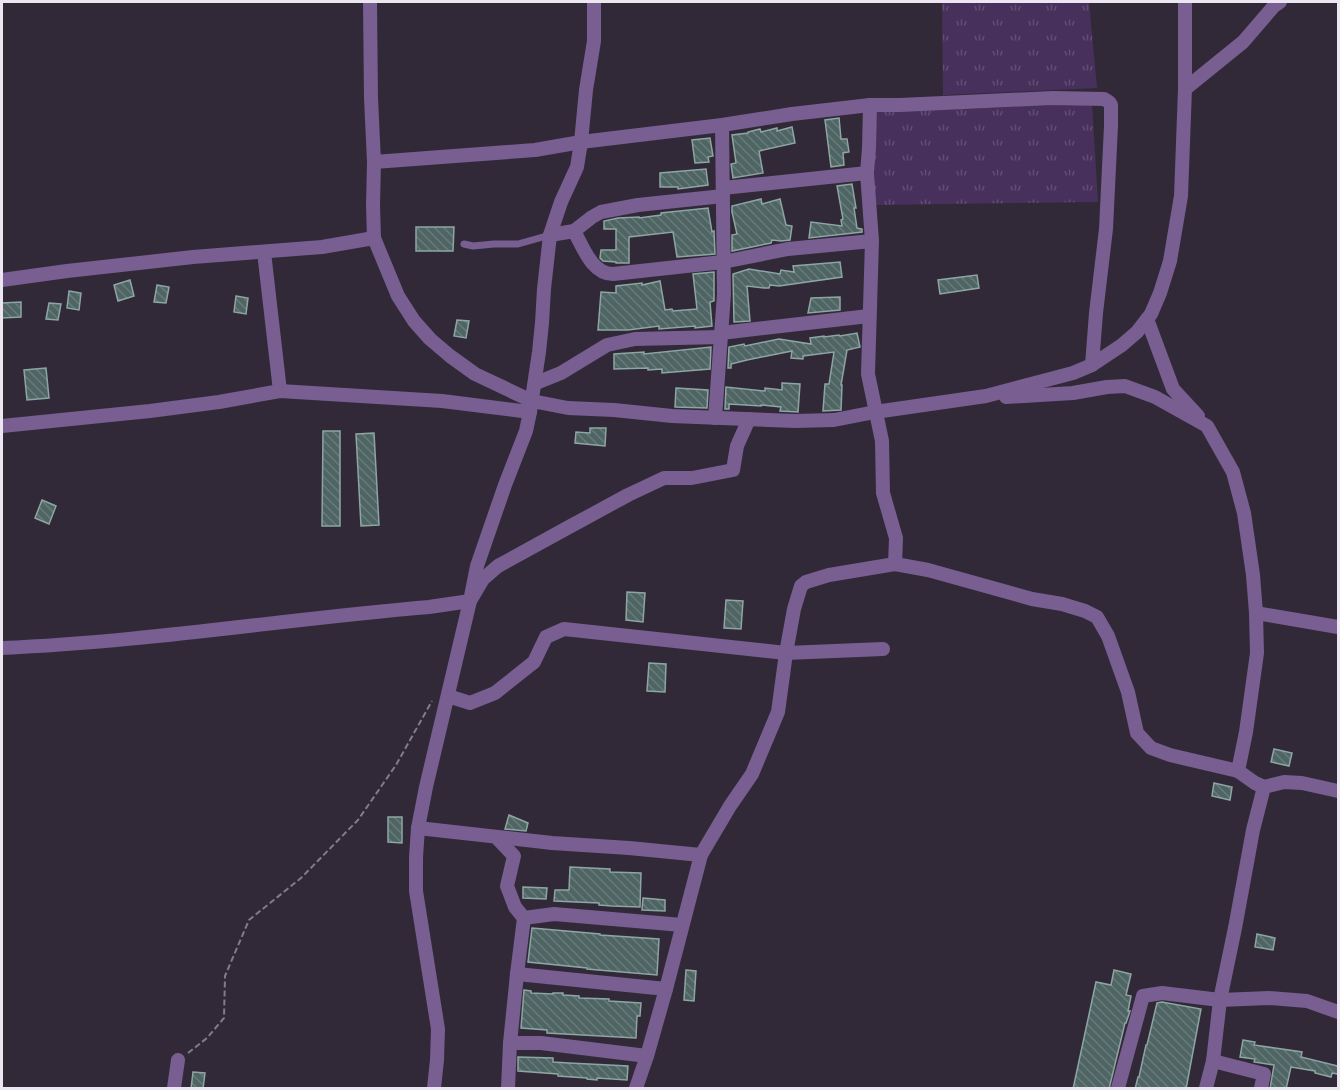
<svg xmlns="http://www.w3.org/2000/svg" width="1340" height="1090" viewBox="0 0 1340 1090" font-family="'IBM Plex Sans',sans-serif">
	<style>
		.grass { fill: url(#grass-tufts) }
		.building { fill: url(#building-back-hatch); stroke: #8da6a3; stroke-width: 1.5 }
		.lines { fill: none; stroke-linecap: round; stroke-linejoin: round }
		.path { stroke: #827b88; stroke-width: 2; stroke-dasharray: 6 3; stroke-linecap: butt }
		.service { stroke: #785e91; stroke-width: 7 }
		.minor { stroke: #785e91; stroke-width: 14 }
	</style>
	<defs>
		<pattern id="grass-tufts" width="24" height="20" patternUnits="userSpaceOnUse" patternTransform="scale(1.5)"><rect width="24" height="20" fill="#47305b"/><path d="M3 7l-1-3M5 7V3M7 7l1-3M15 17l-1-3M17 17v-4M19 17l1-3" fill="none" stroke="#624e73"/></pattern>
		<pattern id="building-back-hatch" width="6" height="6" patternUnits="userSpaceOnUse" patternTransform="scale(1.5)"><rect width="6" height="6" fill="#4e6563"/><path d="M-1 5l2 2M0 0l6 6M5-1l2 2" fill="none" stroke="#687b7a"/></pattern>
	</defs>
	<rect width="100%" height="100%" fill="#312938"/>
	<g class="grass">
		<path d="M942,2H1089L1097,88L943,95Z"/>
		<path d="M1092,104L1098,202L874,205L875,112Z"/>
	</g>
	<g class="building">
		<path d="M839,118L841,139H847L849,152L843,153L844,165L831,167L825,120Z"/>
		<path d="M792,127L795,143L759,151L763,173L733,178L731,164L736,163L732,135L748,133V132L760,129L761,132L777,128V131Z"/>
		<path d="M710,138L713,156L708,157L709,162L695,163L692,140Z"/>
		<path d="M706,169L708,185L678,189V187H660V173Z"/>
		<path d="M852,184L856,208H854L857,228L862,229V232L809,238L811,222L842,226L841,220L843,219L837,186Z"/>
		<path d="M761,199L762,204L780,199L786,225L792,226L790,240L781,241L772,240L771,243L732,251V235L737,234L732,212V206Z"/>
		<path d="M708,208L712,232L714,231L715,254L677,257L673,232L629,237V263H616V262L603,261L600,258L601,250H616V229H604V221L618,218L639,217V218L661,215V213Z"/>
		<path d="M416,227H454L453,251H416Z"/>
		<path d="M840,262L842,277L779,286L770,285L769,288H764L747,286L750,321L734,322L733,274L749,269L780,274L781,270L794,272L793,266Z"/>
		<path d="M714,272V301L710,302L712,326L695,328V326L659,329V326L628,330H598L601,292L616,293V286L642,283V285L660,281L665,310L672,309L673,311L697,309L693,274Z"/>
		<path d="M977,275L979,288L940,294L938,280Z"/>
		<path d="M130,280L134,296L118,301L114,285Z"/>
		<path d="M157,285L169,287L166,303L154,302Z"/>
		<path d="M69,291L81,293L79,310L67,308Z"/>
		<path d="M236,296L248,298L246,314L234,312Z"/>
		<path d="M840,297V310L808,313L811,298Z"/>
		<path d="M21,302V317L2,318V303Z"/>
		<path d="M49,303L61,304L58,320L46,319Z"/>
		<path d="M457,320L469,321L466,338L454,336Z"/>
		<path d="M857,333L860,347L847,350L841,385H842L841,410L823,411L825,384H829L834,352L803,356V359L791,358L792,351L747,360L731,364V368H728L729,347L744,344L745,346L779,339L811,344L810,338L824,336V337L839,335L840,336Z"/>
		<path d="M711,347L710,369L662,373V369L648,370V368L614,369V354L644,352V354Z"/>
		<path d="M46,368L49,398L27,400L24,370Z"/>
		<path d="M782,383L800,384L798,412L780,411L781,407L761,405V406L729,404V409H725L726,387L765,391V388L782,390Z"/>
		<path d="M676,388L708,390L707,408L675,407Z"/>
		<path d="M590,428H606L605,446L575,443L576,432L590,433Z"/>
		<path d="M323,431H340V526H322Z"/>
		<path d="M374,433L379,525L361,526L356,434Z"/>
		<path d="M42,500L56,506L49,524L35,518Z"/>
		<path d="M627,592L645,593L643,622L626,620Z"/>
		<path d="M726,600L743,601L741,629L724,628Z"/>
		<path d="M649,663L666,664L665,692L647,691Z"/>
		<path d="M1274,749L1292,753L1289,766L1271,762Z"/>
		<path d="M1214,783L1232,787L1230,800L1212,796Z"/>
		<path d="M509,815L528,823L526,831L505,829Z"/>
		<path d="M388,817H402V843L388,842Z"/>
		<path d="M570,867L610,869V872L641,873L640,907L612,906L599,905V903L554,901L555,890H569Z"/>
		<path d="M523,887L547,888L546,899L523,898Z"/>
		<path d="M643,898L665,900V911L642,910Z"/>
		<path d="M532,928L600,934V935L659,939L657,975L587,969V968L528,962Z"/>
		<path d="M1257,934L1275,938L1273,950L1255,947Z"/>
		<path d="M686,970L696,971L694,1001L684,1000Z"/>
		<path d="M1114,970L1131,974L1126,995L1131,996L1128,1011H1130L1126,1023H1125L1109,1089H1073L1096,982L1111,985Z"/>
		<path d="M524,990L531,991V993L553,994V993H563V995L579,996V998L609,999V1001L641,1003L640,1016H637L636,1038L547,1033V1030L521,1028Z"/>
		<path d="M1162,1002L1201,1009L1186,1089H1135L1138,1077H1139L1146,1045H1147L1157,1003Z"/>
		<path d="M1243,1040L1255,1042L1254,1045L1302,1052L1301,1057L1338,1066V1074L1332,1073L1331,1077L1315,1073V1071L1291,1067L1286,1089H1270L1274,1065L1254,1062L1255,1059L1240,1057Z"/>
		<path d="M518,1057L553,1058V1062L569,1063L628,1066L627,1080L597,1078V1080L587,1079V1078L558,1076V1074L518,1071Z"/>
		<path d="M193,1072L205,1073L203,1089H191Z"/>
	</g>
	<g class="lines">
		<path class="path" d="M188,1053L207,1038L224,1018L225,976L249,920L301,878L358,820L396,765L432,701"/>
		<path class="service" d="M464,244L473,246L494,244H518L550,235"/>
		<g class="minor">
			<path d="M370,2L371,98L374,162L373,205L374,238L398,296L414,321L430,339L450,356L475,374L532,401L568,408L614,410L672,416L795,421L834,420L875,412L986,396L1073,373L1092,365L1122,345L1137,332L1151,314L1160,293L1170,261L1181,196L1185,89V2"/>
			<path d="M1185,89L1243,42L1274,6L1280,2"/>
			<path d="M374,162L535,150L581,142L722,125L792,114L870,105H900L1053,98L1104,99L1109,102L1111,105V126L1106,229L1096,313L1092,365"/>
			<path d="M723,188L867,173"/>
			<path d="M574,231L592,217L601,212L638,205L723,196"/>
			<path d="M550,235L574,231C583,247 592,274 613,274L723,262L788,249L872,241"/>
			<path d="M264,252L280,391"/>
			<path d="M2,280L67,271L193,257L322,247L374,238"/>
			<path d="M1147,319L1173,389L1198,416"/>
			<path d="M721,333L869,316"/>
			<path d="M536,383L561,373L607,345L635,339L721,337"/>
			<path d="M1006,397L1073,393L1107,387L1125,386L1155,397L1207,426L1233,472L1244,513L1253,575L1256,613L1257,653L1246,732L1238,771L1255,783L1264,787"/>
			<path d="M715,418L724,294L722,125"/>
			<path d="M2,426L150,411L219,402L280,391L442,401L530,412"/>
			<path d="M895,564L928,570L1032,599L1062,604L1085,611L1097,617L1108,636L1128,692L1137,733L1151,748L1170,755L1238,771"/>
			<path d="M1256,613L1338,627"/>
			<path d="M2,648C145,642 286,619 429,607L470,601L483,579L498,566L569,527L628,495L664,478H692L733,470L737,446L749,419"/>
			<path d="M448,696L470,703L495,693L534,662L546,637L564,629L786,653L883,649"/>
			<path d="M418,828L552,843L629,848L701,855"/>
			<path d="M496,837L514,856L507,886L515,907L524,918"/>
			<path d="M517,974L666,989"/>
			<path d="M647,1056L541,1043H510L517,974L524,918L554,914L682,925"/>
			<path d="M1213,1061L1264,1074L1261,1088"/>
			<path d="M174,1088L178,1060"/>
			<path d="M434,1088L437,1060L438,1029L416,891V857L418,828L426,787L470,601L477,566L505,485L526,431L530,412L539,352L542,323L544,289L550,235L561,202L577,167L581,142L586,90L594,41V2"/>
			<path d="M508,1088L510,1043"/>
			<path d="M636,1088L647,1056L666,989L701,855L730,806L752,774L778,712L786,653L794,609L801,586L806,582L829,575L895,564L896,538L883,493L882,441L868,374L872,241L867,173L869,148L870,105"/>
			<path d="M1118,1088L1143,996L1162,993L1220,1000L1269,998L1307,1001L1338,1012"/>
			<path d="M1206,1088L1213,1061L1220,1000L1235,928L1253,830L1264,787L1284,782L1302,783L1338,791"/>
		</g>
	</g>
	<rect width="1340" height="1090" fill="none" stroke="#ebe6f0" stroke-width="6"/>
</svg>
